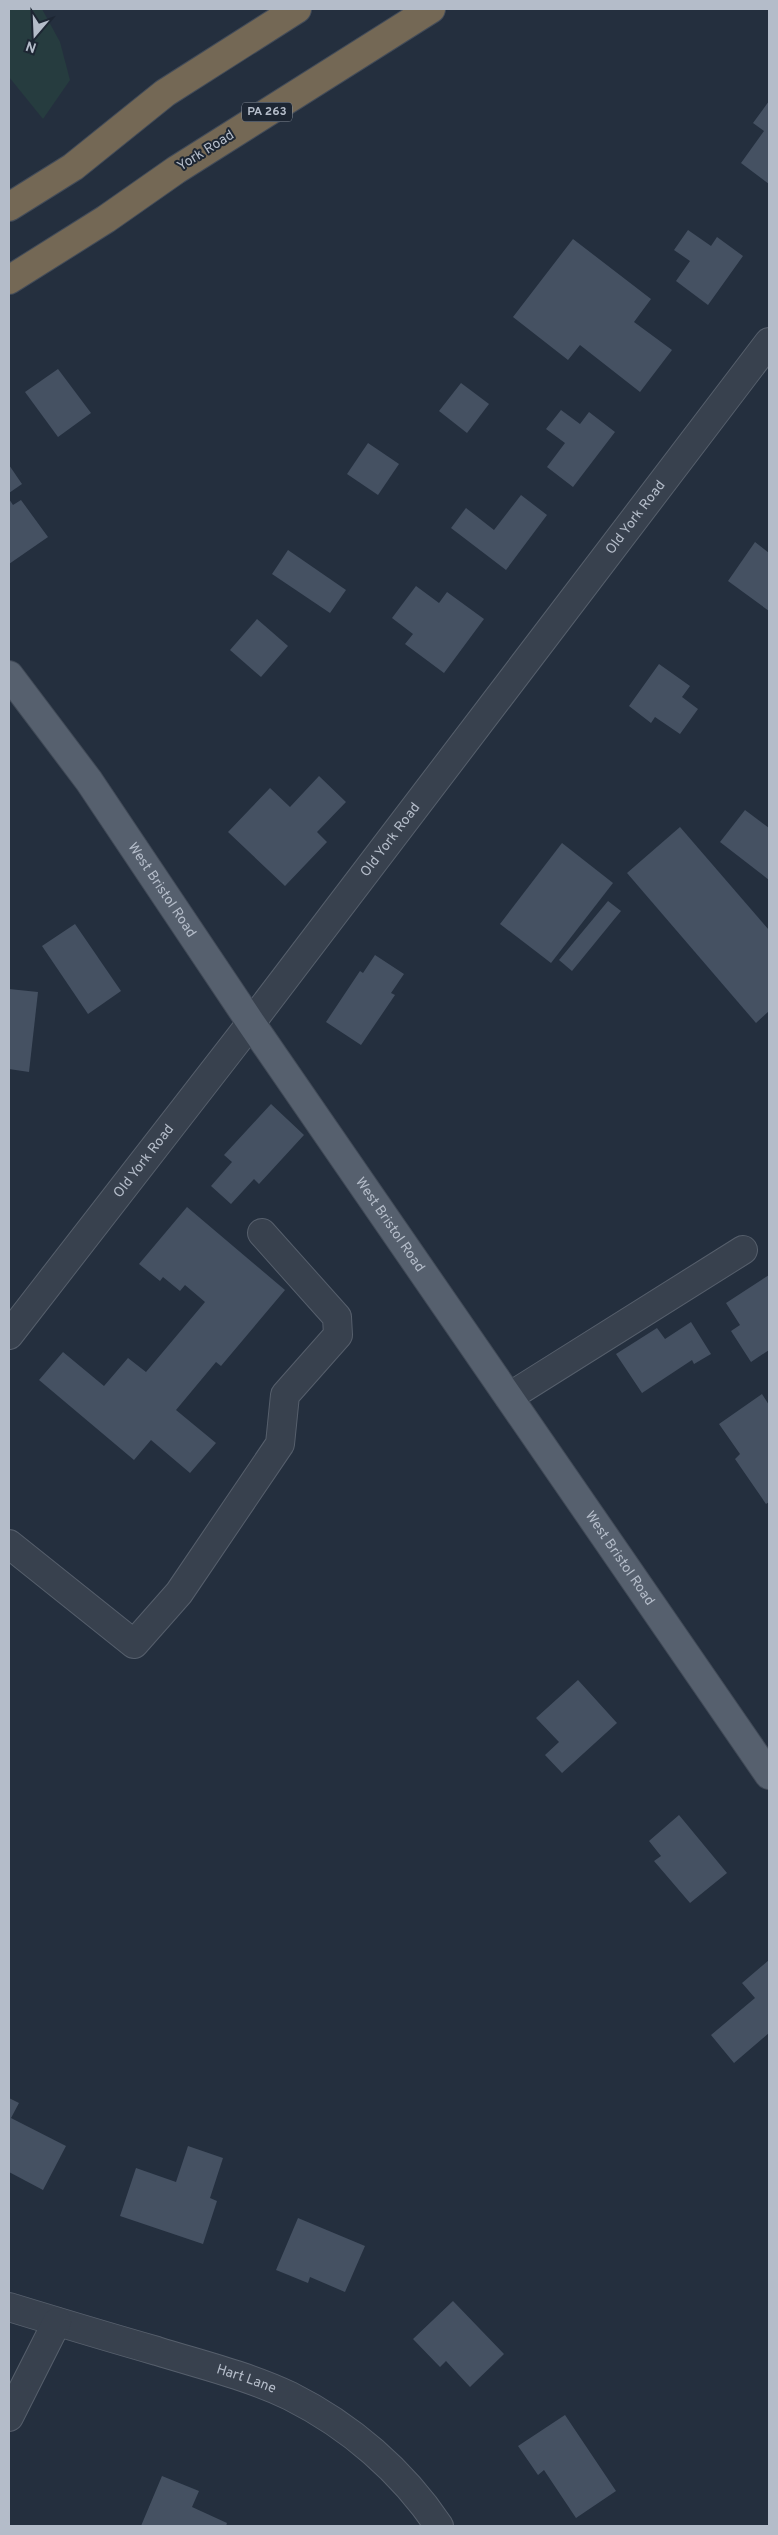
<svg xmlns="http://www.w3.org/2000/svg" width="778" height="2535" viewBox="0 0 778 2535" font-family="Overpass,sans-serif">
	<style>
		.green { fill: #263c3f }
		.building { fill: #455162 }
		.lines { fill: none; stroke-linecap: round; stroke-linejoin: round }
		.minor-casing { stroke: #565f6c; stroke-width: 30 }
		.major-casing { stroke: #414a57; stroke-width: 30 }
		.highway-casing { stroke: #434c59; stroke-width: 30 }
		.minor { stroke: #38414e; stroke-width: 28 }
		.major { stroke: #56606e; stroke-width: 28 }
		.highway { stroke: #746855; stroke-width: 28 }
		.labels { text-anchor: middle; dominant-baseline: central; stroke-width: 4; stroke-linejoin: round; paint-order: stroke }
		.shield { fill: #1d2633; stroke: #878f9c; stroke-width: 1 }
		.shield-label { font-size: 12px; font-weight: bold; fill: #b4bcc9 }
		.street-label { font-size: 14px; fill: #b4bcc9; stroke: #1d2633 }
	</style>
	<rect width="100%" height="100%" fill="#242f3e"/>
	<path class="green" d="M9,9H42L60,42L70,80L43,119L9,77Z"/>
	<g class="building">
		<path d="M769,101V184L741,163L764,131L753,123Z"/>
		<path d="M688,230L711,246L717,237L743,256L708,305L676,281L690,261L674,250Z"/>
		<path d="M573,239L651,299L634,322L672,350L640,392L580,345L568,360L513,317Z"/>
		<path d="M58,369L91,413L58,437L25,392Z"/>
		<path d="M461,383L489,404L467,433L439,411Z"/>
		<path d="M561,410L580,424L589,412L615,432L573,487L547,467L565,443L546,429Z"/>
		<path d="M368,443L399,464L378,495L347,474Z"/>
		<path d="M9,465L22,484L9,493Z"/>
		<path d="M521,495L547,515L506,570L451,528L466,508L494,530Z"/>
		<path d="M9,499L13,505L21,500L48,537L9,564Z"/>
		<path d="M755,542L769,553V611L728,581Z"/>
		<path d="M288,550L346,590L330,613L272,574Z"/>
		<path d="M416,586L439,603L447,592L484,619L444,673L405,644L413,634L392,618Z"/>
		<path d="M257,619L288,646L261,677L230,650Z"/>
		<path d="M659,664L690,686L682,697L698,709L680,734L655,717L651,723L629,706Z"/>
		<path d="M319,776L346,802L317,832L327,842L285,886L228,832L270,788L290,807Z"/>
		<path d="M745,810L769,828V880L720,842Z"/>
		<path d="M680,827L769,930V1011L756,1023L627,873Z"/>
		<path d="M562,843L613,883L551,963L500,924Z"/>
		<path d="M608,901L621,911L572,971L559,960Z"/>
		<path d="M75,924L121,991L88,1014L42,946Z"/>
		<path d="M375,955L404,974L391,993L395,995L361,1045L326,1022L360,971L363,973Z"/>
		<path d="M9,989L38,992L29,1072L9,1069Z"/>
		<path d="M271,1104L304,1135L259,1184L254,1179L231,1204L211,1186L232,1162L224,1155Z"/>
		<path d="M187,1207L285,1290L221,1366L216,1362L176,1410L216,1443L190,1473L151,1440L134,1460L39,1380L63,1352L104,1386L128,1358L146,1372L205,1302L185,1285L180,1291L163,1277L160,1281L139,1264Z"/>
		<path d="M769,1275V1350L751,1362L731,1331L740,1325L726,1303Z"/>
		<path d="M691,1322L711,1354L694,1364L692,1360L642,1393L616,1354L657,1328L665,1339Z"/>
		<path d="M762,1394L769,1405V1502L766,1504L735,1459L740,1454L719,1424Z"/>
		<path d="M578,1680L617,1723L562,1773L545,1755L559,1742L536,1718Z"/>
		<path d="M679,1815L727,1873L690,1903L654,1861L661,1856L649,1841Z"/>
		<path d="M769,1960V2033L734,2063L711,2035L755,1998L742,1983Z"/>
		<path d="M9,2098L19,2103L11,2118L66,2146L43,2190L9,2172Z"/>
		<path d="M188,2146L223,2158L210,2198L217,2201L203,2244L120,2216L136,2168L176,2182Z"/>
		<path d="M298,2218L365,2246L345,2292L310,2277L308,2283L276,2270Z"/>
		<path d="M453,2301L504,2354L470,2387L446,2361L440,2367L413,2339Z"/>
		<path d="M565,2415L616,2491L576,2518L544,2470L538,2475L518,2446Z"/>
		<path d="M162,2476L199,2491L192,2507L227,2523L226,2526H141Z"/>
	</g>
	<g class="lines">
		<g class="minor-casing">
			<g id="minor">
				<path id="s1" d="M9,1335L251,1023L769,342"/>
				<path d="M509,1397L743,1250"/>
				<path d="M9,1544L134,1644L179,1593L280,1444L285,1395L338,1335L337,1317L262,1233"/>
				<path id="s2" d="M9,2307C58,2322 108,2337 157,2351C202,2365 248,2376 290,2396C350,2426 402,2471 439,2526"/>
				<path d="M9,2417L57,2322"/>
			</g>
		</g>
		<g class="major-casing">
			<g id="major">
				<path id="s3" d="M9,675L89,781L251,1023L769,1775"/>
			</g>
		</g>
		<g class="highway-casing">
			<g id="highway">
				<path d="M9,207L73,167L165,93L297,9"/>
				<path d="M9,280L106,219L176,170L431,9"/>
			</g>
		</g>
		<use href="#minor" class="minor"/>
		<use href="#major" class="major"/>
		<use href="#highway" class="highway"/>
	</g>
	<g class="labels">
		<rect class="shield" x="242" y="102.5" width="50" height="19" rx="4"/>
		<g class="shield-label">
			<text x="267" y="112">PA 263</text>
		</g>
		<g class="street-label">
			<text transform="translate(206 151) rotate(-32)">York Road</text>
			<text stroke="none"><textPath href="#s1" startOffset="1030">Old York Road</textPath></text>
			<text stroke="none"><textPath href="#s1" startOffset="625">Old York Road</textPath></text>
			<text stroke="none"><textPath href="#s3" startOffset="264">West Bristol Road</textPath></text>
			<text stroke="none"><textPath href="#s1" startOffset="220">Old York Road</textPath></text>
			<text stroke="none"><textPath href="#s3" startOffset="669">West Bristol Road</textPath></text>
			<text stroke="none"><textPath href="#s3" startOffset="1074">West Bristol Road</textPath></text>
			<text stroke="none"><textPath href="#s2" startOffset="248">Hart Lane</textPath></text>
		</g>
	</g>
	<rect width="778" height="2535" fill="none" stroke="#b4bcc9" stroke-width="20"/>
	<g transform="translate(35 35) rotate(199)" stroke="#1d2633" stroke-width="4" paint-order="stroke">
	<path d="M0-4L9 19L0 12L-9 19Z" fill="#b4bcc9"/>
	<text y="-8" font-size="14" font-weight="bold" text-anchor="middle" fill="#b4bcc9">N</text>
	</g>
</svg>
